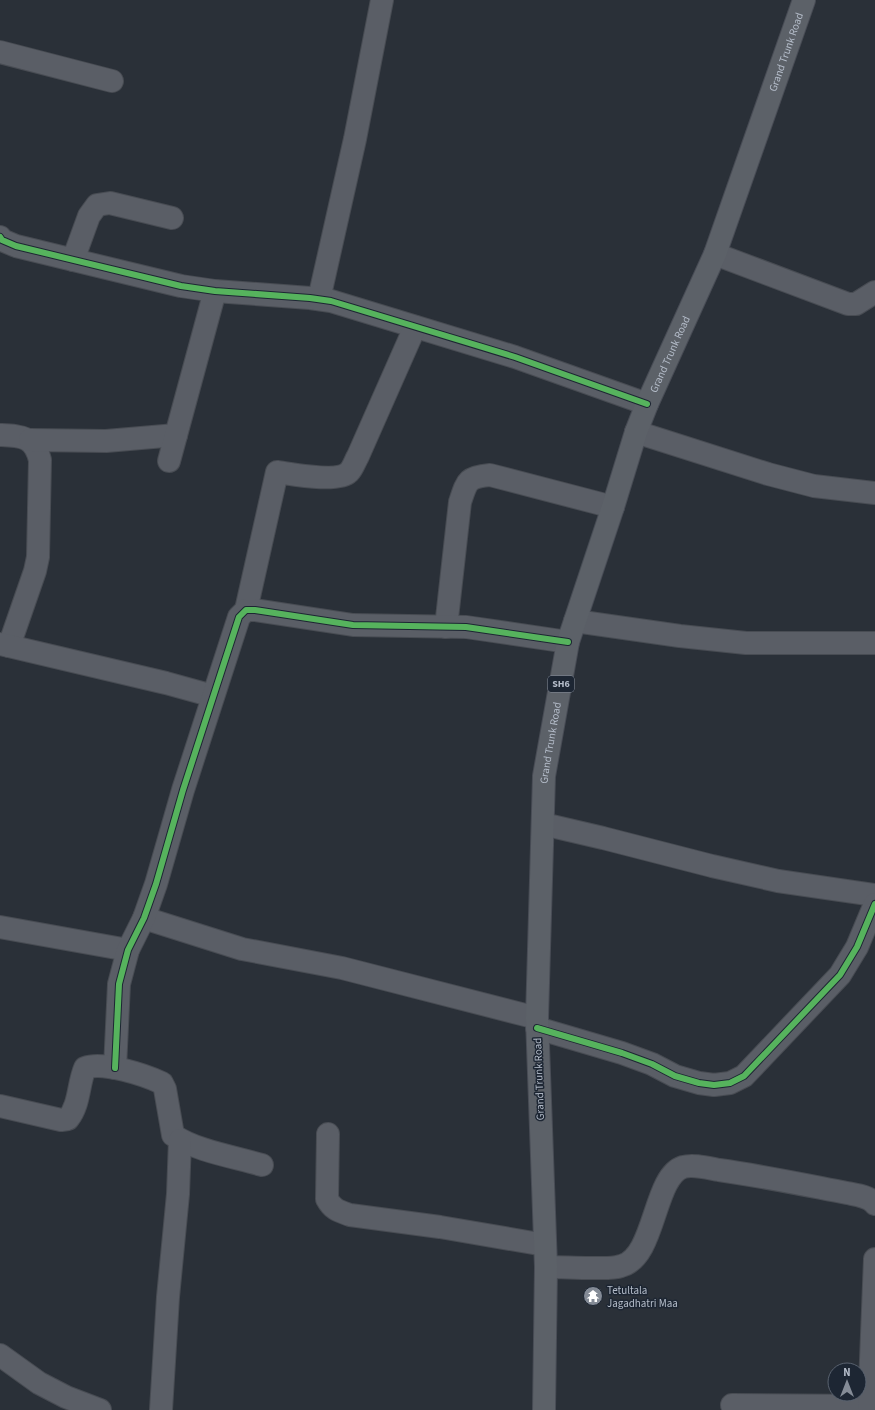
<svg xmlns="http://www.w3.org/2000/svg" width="875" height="1410" viewBox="0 0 875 1410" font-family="'Source Sans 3',sans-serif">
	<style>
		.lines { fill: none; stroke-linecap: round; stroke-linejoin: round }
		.minor-casing { stroke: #484c53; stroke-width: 24 }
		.major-casing { stroke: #484c55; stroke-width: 24 }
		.minor { stroke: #5a5e66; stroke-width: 22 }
		.major { stroke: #5c6168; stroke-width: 22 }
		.cycleway-casing { stroke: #1d2633; stroke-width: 8 }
		.cycleway { stroke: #56b35d; stroke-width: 6 }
		.labels { text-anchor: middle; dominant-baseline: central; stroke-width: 3; stroke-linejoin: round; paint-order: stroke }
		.shield { fill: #1d2633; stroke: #878f9c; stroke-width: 1 }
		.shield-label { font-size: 10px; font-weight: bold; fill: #b4bcc9 }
		.street-label { font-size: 11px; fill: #b4bcc9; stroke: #1d2633 }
		.poi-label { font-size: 11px; fill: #b4bcc9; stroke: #1d2633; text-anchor: start }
	</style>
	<rect width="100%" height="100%" fill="#2a3038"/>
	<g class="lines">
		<g class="minor-casing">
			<g id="minor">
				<path d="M0,52L112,81"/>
				<path d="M0,237L2,240L16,246L181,286L215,291L310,298L331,301L515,357L647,404"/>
				<path d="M715,254L848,304H856L875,292"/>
				<path d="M73,260L89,216L97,205L110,203L172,218"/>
				<path d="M319,299L355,139L382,0"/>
				<path d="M636,432L768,474L814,486L875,493"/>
				<path d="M0,435C22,436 34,436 40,460L38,557L35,571L9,646"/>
				<path d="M30,440L106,441L176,435"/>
				<path d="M169,461L215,291"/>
				<path d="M246,610L277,472C292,474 338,483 349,472C353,468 355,461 358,456L415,327"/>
				<path d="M575,621L680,636L746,643H875"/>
				<path d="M446,627L460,502C467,481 467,477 490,475L613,507"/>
				<path d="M0,644L166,683L213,696"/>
				<path d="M543,824L603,838L712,866L778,881L875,895"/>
				<path d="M144,918L242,949L342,968L537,1018"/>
				<path d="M0,927L128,950"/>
				<path d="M537,1028L622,1053L652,1064L675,1076L699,1083L714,1085L730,1083L744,1076L840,975L857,947L875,904"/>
				<path d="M115,1068L119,984L128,950L144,918L156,884L183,790L239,617L246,610H255L353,625L466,627L568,642"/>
				<path d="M0,1106L61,1120L68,1119C80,1104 78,1084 85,1068C103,1061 145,1075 162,1083L165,1089L173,1135C196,1151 235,1157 262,1165"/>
				<path d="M328,1134L327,1199C333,1210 339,1211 350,1215L440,1227L545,1245"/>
				<path d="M546,1267C561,1267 576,1268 591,1268C601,1268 612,1269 621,1266C656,1257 653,1177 683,1167C693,1164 708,1168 719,1170C762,1176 805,1185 847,1193C857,1195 869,1196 875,1204"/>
				<path d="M0,1355L39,1383L66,1397L100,1410"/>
				<path d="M732,1405L868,1406"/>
				<path d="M161,1410L168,1297L178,1194L180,1140"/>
				<path d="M869,1410L875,1259"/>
			</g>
		</g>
		<g class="major-casing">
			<g id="major">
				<path id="s1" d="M544,1410L546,1267L537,1018L544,776L568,642L613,507L636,432L647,404L715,254L804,0"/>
			</g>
		</g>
		<use href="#minor" class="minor"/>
		<use href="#major" class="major"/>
		<g class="cycleway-casing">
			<g id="cycleway">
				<path d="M0,237L2,240L16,246L181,286L215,291L310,298L331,301L515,357L647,404"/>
				<path d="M537,1028L622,1053L652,1064L675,1076L699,1083L714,1085L730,1083L744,1076L840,975L857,947L875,904"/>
				<path d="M115,1068L119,984L128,950L144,918L156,884L183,790L239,617L246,610H255L353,625L466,627L568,642"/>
			</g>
		</g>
		<use href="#cycleway" class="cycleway"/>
	</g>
	<defs>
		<g id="temple-disc" transform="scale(1)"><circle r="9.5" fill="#848b96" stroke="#1d2633"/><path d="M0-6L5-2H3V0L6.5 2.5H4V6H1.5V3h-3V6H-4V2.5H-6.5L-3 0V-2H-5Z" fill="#fff"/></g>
	</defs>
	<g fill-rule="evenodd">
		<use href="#temple-disc" x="593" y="1296"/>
	</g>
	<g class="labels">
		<rect class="shield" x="548" y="676" width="26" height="16" rx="3"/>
		<g class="shield-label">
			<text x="561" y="684">SH6</text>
		</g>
		<g class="street-label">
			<text stroke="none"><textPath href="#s1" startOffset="1400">Grand Trunk Road</textPath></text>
			<text stroke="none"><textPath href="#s1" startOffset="1076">Grand Trunk Road</textPath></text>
			<text stroke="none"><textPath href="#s1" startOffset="668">Grand Trunk Road</textPath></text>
			<text transform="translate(539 1079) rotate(-92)">Grand Trunk Road</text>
		</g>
		<g class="poi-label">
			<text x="607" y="1290">Tetultala<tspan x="607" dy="13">Jagadhatri Maa</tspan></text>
		</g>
	</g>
	<g transform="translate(847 1382)"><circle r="19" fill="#1d2633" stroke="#59626f"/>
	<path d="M0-3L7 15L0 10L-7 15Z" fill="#848b96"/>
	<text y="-6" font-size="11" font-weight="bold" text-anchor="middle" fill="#b4bcc9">N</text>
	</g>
</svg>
